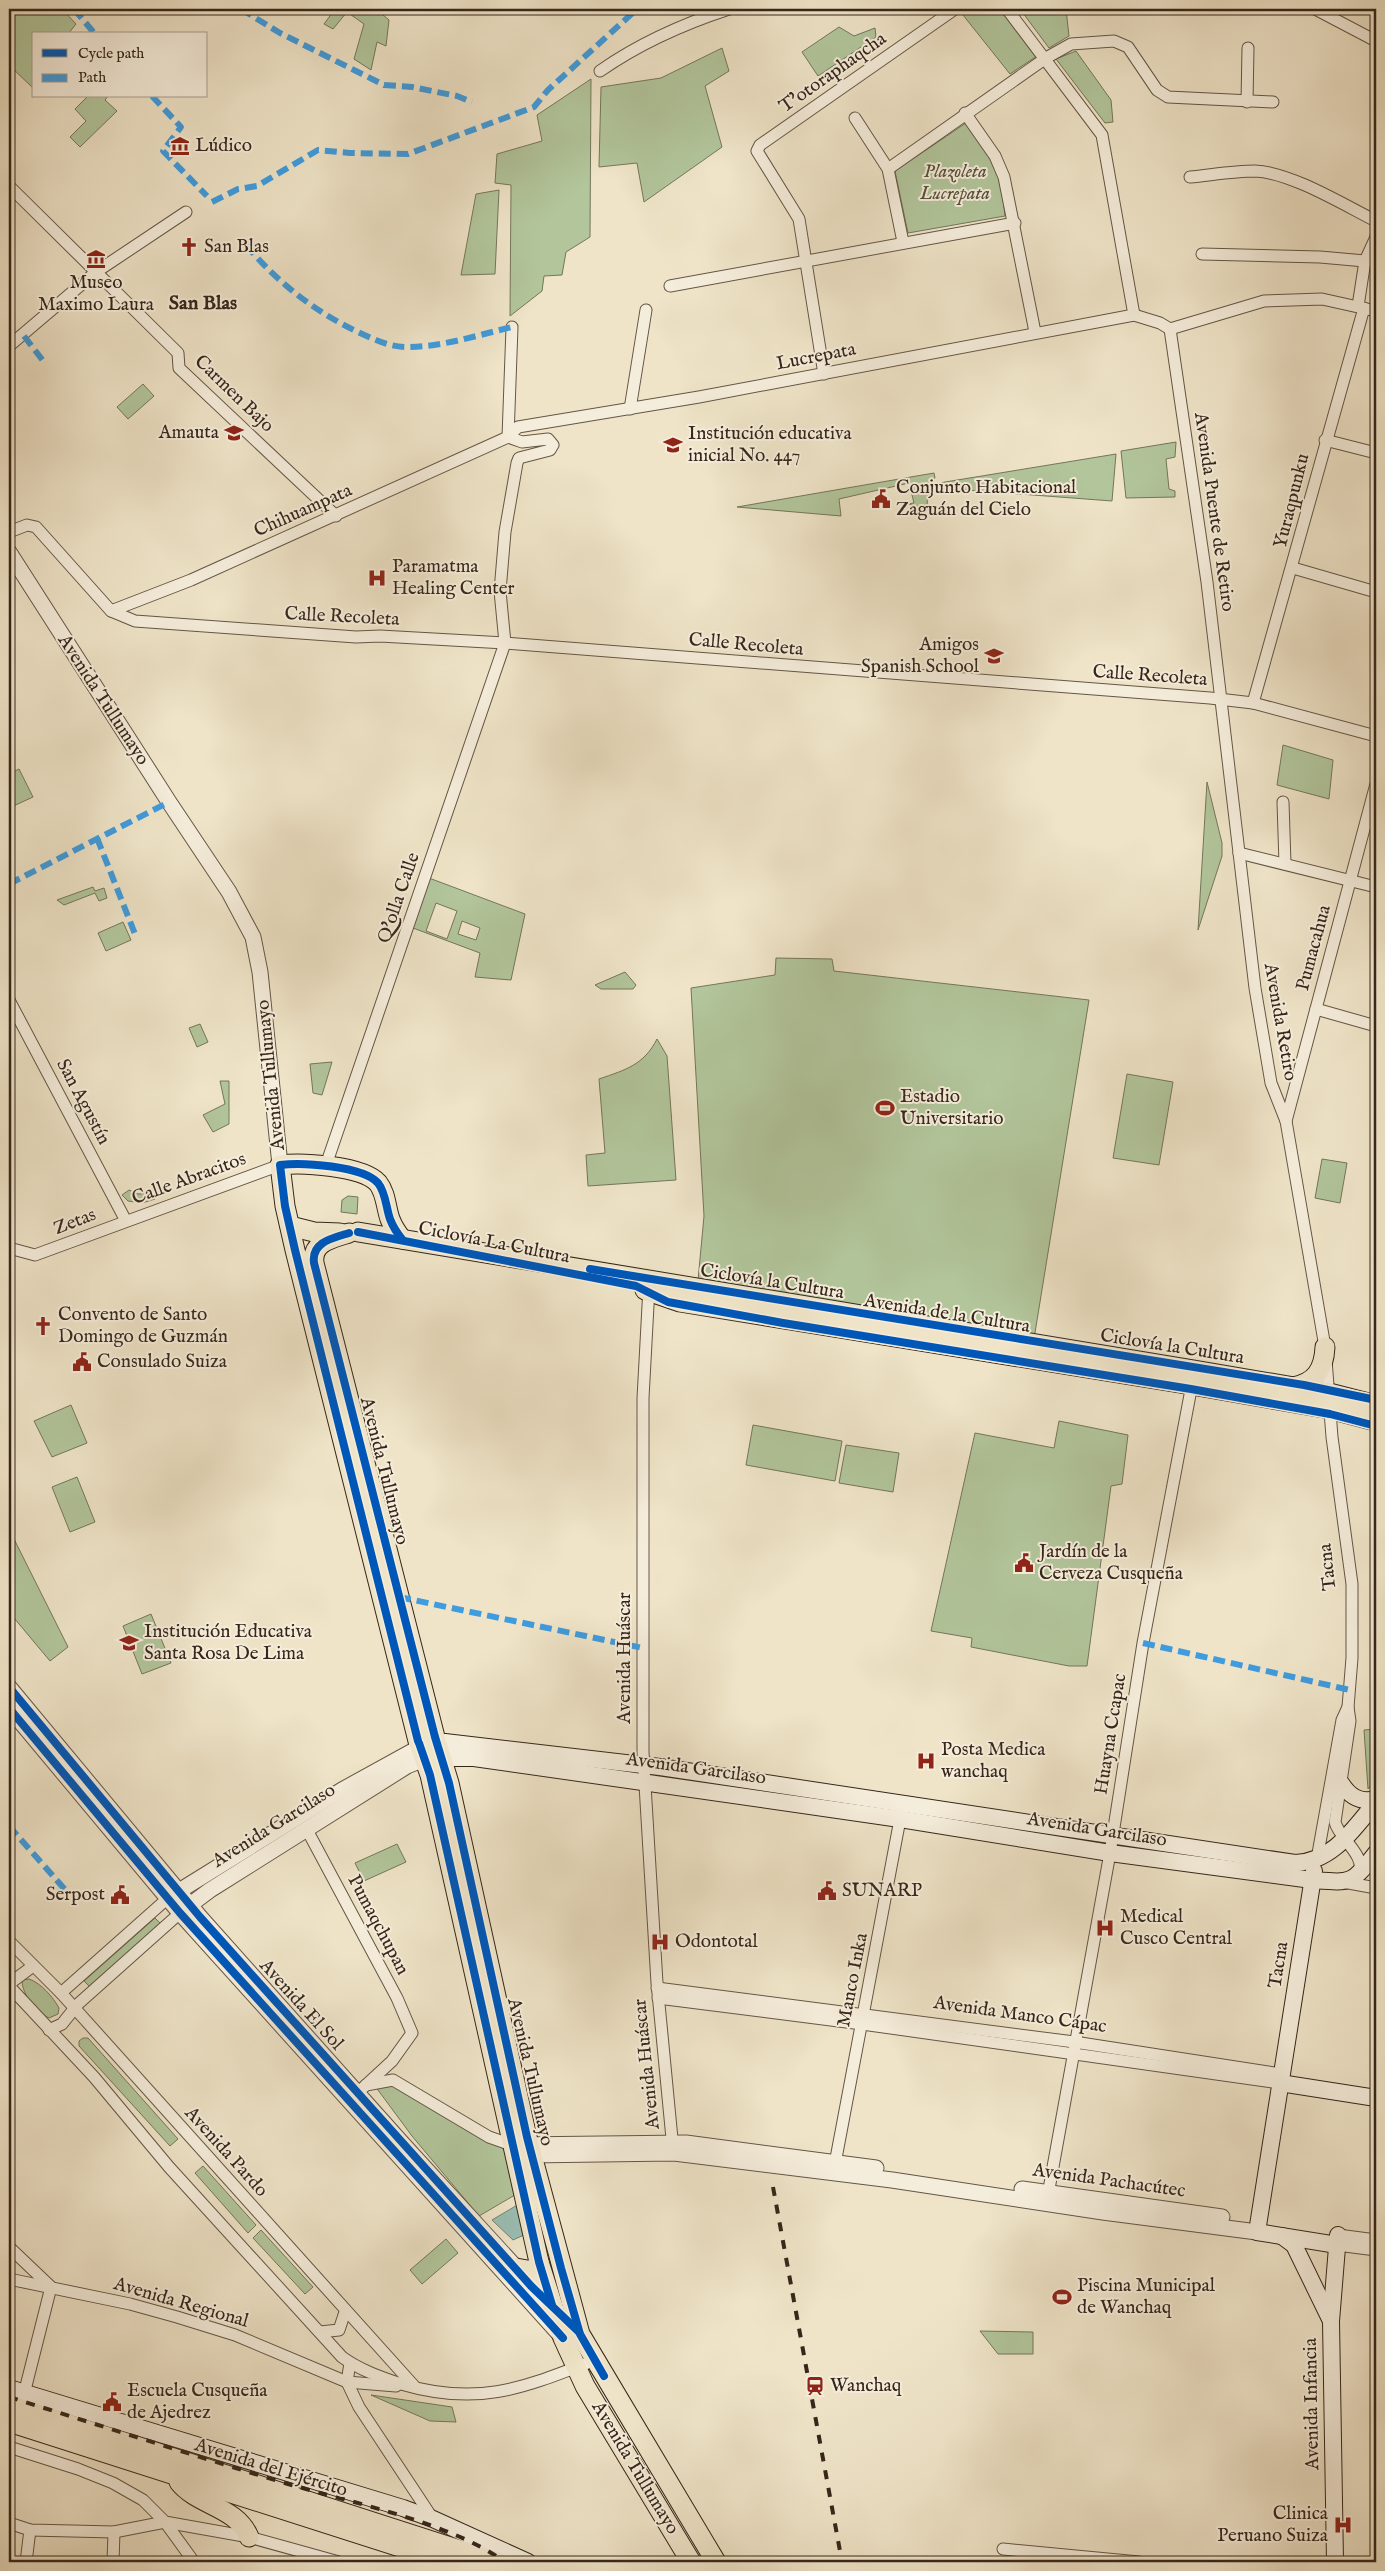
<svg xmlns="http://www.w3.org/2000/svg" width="1385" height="2571" viewBox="0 0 1385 2571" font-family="'IM FELL English',serif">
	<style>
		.green { fill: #b2c59b; stroke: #74765a; fill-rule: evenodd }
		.water { fill: #9abfb4; stroke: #728276 }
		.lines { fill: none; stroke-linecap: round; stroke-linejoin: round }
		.minor-casing { stroke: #645646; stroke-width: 13 }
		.tertiary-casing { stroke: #645646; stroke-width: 17 }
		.secondary-casing { stroke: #36261a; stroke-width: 18 }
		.primary-casing { stroke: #36261a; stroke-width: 21 }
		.minor { stroke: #f5eddb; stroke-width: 11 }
		.tertiary { stroke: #f5eddb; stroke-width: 15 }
		.secondary { stroke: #f5eddb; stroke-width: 16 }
		.primary { stroke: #efe4c8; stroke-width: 19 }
		.rail { stroke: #36261a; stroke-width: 4; stroke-dasharray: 9 9; stroke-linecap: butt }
		.quiet { stroke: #3e9cdf; stroke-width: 6; stroke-dasharray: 12 6; stroke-linecap: butt }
		.cycleway-casing { stroke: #f5eddb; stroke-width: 11 }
		.cycleway { stroke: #0057b8; stroke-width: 8 }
		.labels { text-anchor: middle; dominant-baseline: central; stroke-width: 4; stroke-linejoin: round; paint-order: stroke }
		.street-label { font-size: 19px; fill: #36261a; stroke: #f5eddb }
		.poi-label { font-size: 19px; fill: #36261a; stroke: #f5eddb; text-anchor: start }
		.park-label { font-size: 19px; font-style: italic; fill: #554e3a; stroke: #f5eddb }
		.neighbourhood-label { font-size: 20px; font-weight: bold; fill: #36261a; stroke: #f5eddb }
	</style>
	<rect width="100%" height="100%" fill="#efe4c8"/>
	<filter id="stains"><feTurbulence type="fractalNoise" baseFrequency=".004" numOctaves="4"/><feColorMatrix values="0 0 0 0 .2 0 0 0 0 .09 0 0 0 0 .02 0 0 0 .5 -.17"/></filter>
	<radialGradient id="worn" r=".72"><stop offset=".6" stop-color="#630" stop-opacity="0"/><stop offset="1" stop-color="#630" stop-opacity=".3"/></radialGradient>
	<g class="green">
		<path d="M9,9H62L76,24L68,34H34V89L9,65Z"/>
		<path d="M335,9H376L389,20L386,46L377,42L371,70L354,59L364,24L347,12L333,29L324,24Z"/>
		<path d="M964,9H995L1003,12L1037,56L1010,74L959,10Z"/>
		<path d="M1020,9H1066L1069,36L1049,48Z"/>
		<path d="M839,27L854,36L875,28L876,37L818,76L802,52Z"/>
		<path d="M722,48L729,71L705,86L722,147L644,202L637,163L599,167L601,87L661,78Z"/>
		<path d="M1076,51L1111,100L1113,122L1105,123L1056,59Z"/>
		<path d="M591,79L590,237L566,252L562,275L544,276L542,291L510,316L511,185L495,183L497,154L542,141L537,115Z"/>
		<path d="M88,96H108L105,100L117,111L80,147L70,137L86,121L75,109Z"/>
		<path d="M966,123L1000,170L1005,216L908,233L895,171Z"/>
		<path d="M499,190L495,274L461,275L476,194Z"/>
		<path d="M143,384L154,396L128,419L117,407Z"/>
		<path d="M1176,442L1175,457L1166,459L1169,489L1175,491V497L1126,498L1121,451Z"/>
		<path d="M1116,454L1112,501L940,488L939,483Z"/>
		<path d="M934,473L935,478L928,484L927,508L907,504L914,503L909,483L839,499L841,516L737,507Z"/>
		<path d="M1283,745L1333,760L1329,799L1277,785Z"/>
		<path d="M19,769L33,797L9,808V774Z"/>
		<path d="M1207,782L1222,843V856L1198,930Z"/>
		<path d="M429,878L525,914L511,980L475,977L480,953L413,928ZM436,903L457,911L447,939L426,931ZM462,921L480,928L476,940L458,934Z"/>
		<path d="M93,887L95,891L104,888L107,898L99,901L95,893L64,905L57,900Z"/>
		<path d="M123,922L131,940L106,951L98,933Z"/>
		<path d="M776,958L832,959L834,971L1089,1000L1034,1339L698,1280L704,1216L691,988L775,975Z"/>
		<path d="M625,972L636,985L633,989H601L595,985Z"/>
		<path d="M200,1024L208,1042L197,1047L189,1028Z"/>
		<path d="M657,1039L667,1056L676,1180L588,1186L586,1155L605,1153L599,1079C625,1070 644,1065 657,1039Z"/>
		<path d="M332,1062L322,1095L313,1093L310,1064Z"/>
		<path d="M1127,1074L1173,1082L1159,1165L1113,1158Z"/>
		<path d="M220,1081H229V1124L213,1132L203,1115L225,1104Z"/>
		<path d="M1322,1159L1347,1163L1340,1203L1315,1198Z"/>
		<path d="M129,1190L138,1194L151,1193L155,1199L142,1203L128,1201L122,1195Z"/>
		<path d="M348,1196L358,1197L357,1214L341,1212L342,1200Z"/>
		<path d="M71,1405L87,1443L52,1457L34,1421Z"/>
		<path d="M1059,1421L1128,1435L1122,1484L1111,1486L1087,1666H1069L971,1647L972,1638L931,1631L975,1433L1054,1448Z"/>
		<path d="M753,1425L842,1441L835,1481L746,1465Z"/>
		<path d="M846,1445L899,1453L893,1492L839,1483Z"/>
		<path d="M77,1477L95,1522L70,1532L52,1487Z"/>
		<path d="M9,1529L68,1647L50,1661L9,1612Z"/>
		<path d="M151,1614L171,1663L142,1674L123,1626Z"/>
		<path d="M1376,1729V1779L1368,1789L1364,1730Z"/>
		<path d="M397,1844L406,1862L364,1881L355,1863Z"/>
		<path d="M155,1918L162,1925L91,1988L84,1981Z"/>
		<path d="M29,1979C41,1983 53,1997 59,2008L58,2014L49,2018C36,2011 22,1995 22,1980Z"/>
		<path d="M83,2038H88L178,2139L170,2146L79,2046V2041Z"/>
		<path d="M390,2083L479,2133L510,2153L520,2192L479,2216L412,2136L375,2086Z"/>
		<path d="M203,2166L256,2225L248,2233L195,2173Z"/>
		<path d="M261,2230L313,2287L305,2294L253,2238Z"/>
		<path d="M446,2239L458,2253L422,2284L410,2270Z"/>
		<path d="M980,2331L1033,2332V2354H998Z"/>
		<path d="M371,2395L452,2407L456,2422L430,2421Z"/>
	</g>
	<path class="water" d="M519,2204L526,2234L513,2240L492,2220Z"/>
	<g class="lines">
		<g class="minor-casing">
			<g id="minor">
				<path d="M1007,9L1102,135L1134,315"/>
				<path d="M1315,9L1376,41"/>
				<path d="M600,71C640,43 683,24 729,9"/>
				<path d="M1247,102L1248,48"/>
				<path d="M965,113L995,156L1004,177L1035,332"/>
				<path d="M855,118L888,169L903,242"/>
				<path d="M888,169L1046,58L1071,44L1114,41L1128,47L1157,90L1168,97L1273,102"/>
				<path d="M1190,177C1211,175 1234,171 1255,171C1290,172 1344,205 1376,221"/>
				<path d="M9,186L178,353L179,368L336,516"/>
				<path d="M1202,254L1320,257L1365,261"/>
				<path d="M670,286L1015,223"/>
				<path d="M1358,306L1365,261L1376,237"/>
				<path d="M1170,329L1207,582L1255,988L1271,1083L1286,1121L1325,1347L1332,1437L1352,1584V1658L1348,1707L1350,1721L1335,1822C1339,1839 1367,1855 1359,1875"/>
				<path d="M9,346L96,272L186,212"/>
				<path d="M824,374L799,219L757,151L760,145L955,9"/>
				<path d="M630,409L646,310"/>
				<path d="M508,437L518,427L699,397L1134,315L1160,323L1170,329L1264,301L1322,299L1376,311"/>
				<path d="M508,437L512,327"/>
				<path d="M1325,440L1376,453"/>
				<path d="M9,532L27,525L36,527L111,611L135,621L356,637L380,636L505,643L1210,698L1253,703L1376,736"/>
				<path d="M1293,568L1376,592"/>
				<path d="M111,611L191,580L508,437"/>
				<path d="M1253,703L1364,308"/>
				<path d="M1283,802L1285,864"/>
				<path d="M1239,853L1376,887"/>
				<path d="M9,1000L126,1221"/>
				<path d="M1316,1009L1376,1026"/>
				<path d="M1286,1121L1376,784"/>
				<path d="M326,1165L505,643L500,591L505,532L517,463L519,458L550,450L553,445L548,439L522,442L508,437"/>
				<path d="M9,1248L35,1255L280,1165"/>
				<path d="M649,1287L643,1398V1752L657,1983L673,2149"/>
				<path d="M306,1828L397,1998L412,2033L392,2061L353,2097"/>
				<path d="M1317,1859L1342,1720L1348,1707"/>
				<path d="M1343,1882L1376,1888"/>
				<path d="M9,1941L61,1993L415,2387"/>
				<path d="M9,1984L33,1966"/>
				<path d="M9,1986L94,2077L169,2167L342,2357C360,2370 380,2377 401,2384C479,2407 523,2388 595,2360"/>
				<path d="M657,1988L1074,2042L1281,2074"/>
				<path d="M61,1993L168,1898"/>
				<path d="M658,1998L862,2024L1280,2083"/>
				<path d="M49,2030L62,2024L78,2004L180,1913"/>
				<path d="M366,2085L393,2080L489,2137L512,2145"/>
				<path d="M834,2169L901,1814"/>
				<path d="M1047,2200L1110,1853L1143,1643L1193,1379"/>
				<path d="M1338,2235L1376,2240"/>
				<path d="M1337,2245L1376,2250"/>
				<path d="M9,2247L51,2287L23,2398"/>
				<path d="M9,2279L130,2304L177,2317L235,2335L347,2382L396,2386"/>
				<path d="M320,2332L339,2330L345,2312"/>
				<path d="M350,2363L347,2382L359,2407L433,2519"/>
				<path d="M9,2447L78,2469L113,2483L143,2500L165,2522L249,2537L339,2562"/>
				<path d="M9,2523L30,2530L114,2532L165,2522L194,2562"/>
				<path d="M1003,2549L1139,2562"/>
				<path d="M26,2562L30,2530"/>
				<path d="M113,2562L114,2532"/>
			</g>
		</g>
		<g class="tertiary-casing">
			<g id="tertiary">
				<path d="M9,552L169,802L229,892L253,937L260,972L280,1165"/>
				<path d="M9,1687L200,1917L401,2142L554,2309"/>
				<path d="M9,1708L180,1913L562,2337"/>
				<path d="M171,1896L342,1790L420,1747"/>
				<path d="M182,1911L210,1890L407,1766L424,1759"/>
				<path d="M518,2145L686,2143L876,2168"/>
				<path d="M522,2151L528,2155L674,2153L892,2180L1103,2212L1257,2232"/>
				<path d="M1022,2189L1222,2217"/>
			</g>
		</g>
		<g class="secondary-casing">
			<g id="secondary">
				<path d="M424,1746L445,1742L660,1767L1295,1863C1333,1862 1354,1828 1376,1802"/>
				<path d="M430,1758H474L900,1819L1110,1853L1312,1880C1353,1883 1351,1884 1376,1853"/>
				<path d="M1341,1783C1350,1797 1360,1803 1376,1799"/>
				<path d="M1314,1871L1257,2232L1337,2245"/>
				<path d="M1280,2083L1376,2098"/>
				<path d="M1282,2236L1294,2245L1331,2321"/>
				<path d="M9,2388L403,2508L433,2519L528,2562"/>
				<path d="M1335,2562L1331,2321L1338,2235"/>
			</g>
		</g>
		<g class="primary-casing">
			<g id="primary">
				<path d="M290,1226L314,1232L340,1233"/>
				<path d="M358,1232L1194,1370L1329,1393L1376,1405"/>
				<path d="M349,1233C333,1238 311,1242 314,1263L435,1737L449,1783L527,2137L580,2334L716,2562"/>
				<path d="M402,1239C397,1233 393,1227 390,1219C386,1208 386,1193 378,1183C363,1166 302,1162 280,1165L285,1206L295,1250L418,1741L430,1775L539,2262L563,2338L585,2386L691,2562"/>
				<path d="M645,1290L680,1302L1192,1385L1330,1409L1376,1421"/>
				<path d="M1293,1387C1315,1383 1324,1370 1325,1347"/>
				<path d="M516,2268L533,2271L539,2262"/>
				<path d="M9,2405L497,2562"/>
				<path d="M9,2422L447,2562"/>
				<path d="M179,2482C198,2506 236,2506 249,2537"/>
			</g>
		</g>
		<use href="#minor" class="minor"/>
		<use href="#tertiary" class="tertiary"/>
		<use href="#secondary" class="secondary"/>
		<use href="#primary" class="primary"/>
		<g class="rail">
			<path d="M773,2187L842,2562"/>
			<path d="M9,2397C102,2426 195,2456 288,2484C353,2503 452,2523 505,2562"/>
		</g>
		<g class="quiet">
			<path d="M74,9L95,34"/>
			<path d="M241,9L280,33L384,85L412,87L457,96L472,102"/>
			<path d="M152,96L181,127L163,151L207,196"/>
			<path d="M212,202L238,189L257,186L318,150L350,153L408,154L534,107L548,90L637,9"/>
			<path d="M246,245C278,283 315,312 360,333C376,340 389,347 407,347C442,347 478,335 512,327"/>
			<path d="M24,336L44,362"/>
			<path d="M97,838L135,934"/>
			<path d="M9,884L169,802"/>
			<path d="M399,1597L643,1648"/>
			<path d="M1143,1643L1350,1690"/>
			<path d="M9,1826L68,1893"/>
		</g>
		<g class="cycleway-casing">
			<g id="cycleway">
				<path d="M358,1232L636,1286L668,1302L783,1323L1191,1389L1330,1414L1376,1426"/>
				<path d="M349,1233C333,1238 311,1242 314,1263L435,1737L449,1783L527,2137L561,2268L580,2334L604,2376"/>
				<path d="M402,1239C397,1233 393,1227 390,1219C386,1208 386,1193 378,1183C363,1166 302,1162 280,1165L285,1206L295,1250L418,1741"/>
				<path d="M590,1269L1304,1385L1376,1400"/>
				<path d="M9,1687L200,1917L531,2286L579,2332"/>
				<path d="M9,1708L180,1913L563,2338"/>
				<path d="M419,1743L430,1775L539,2262L552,2305"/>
			</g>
		</g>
		<use href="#cycleway" class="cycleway"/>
	</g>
	<defs>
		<g id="museum-bare" transform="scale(1.5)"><path d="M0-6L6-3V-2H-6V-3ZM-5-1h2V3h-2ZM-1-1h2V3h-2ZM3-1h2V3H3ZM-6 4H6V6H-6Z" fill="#8f2418" stroke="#f5eddb" stroke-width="2.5" paint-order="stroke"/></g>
		<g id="church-bare" transform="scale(1.5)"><path d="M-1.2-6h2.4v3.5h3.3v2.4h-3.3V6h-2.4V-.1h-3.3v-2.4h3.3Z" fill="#8f2418" stroke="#f5eddb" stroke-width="2.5" paint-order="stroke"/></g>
		<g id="school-bare" transform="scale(1.5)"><path d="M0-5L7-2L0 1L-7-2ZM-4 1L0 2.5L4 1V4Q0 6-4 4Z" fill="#8f2418" stroke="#f5eddb" stroke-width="2.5" paint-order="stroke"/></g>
		<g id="civic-bare" transform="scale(1.5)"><path d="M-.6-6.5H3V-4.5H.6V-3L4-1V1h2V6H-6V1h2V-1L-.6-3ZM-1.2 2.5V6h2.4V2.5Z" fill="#8f2418" stroke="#f5eddb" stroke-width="2.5" paint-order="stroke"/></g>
		<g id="hospital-bare" transform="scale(1.5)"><path d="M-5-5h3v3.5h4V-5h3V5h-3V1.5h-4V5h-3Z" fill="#8f2418" stroke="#f5eddb" stroke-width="2.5" paint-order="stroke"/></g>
		<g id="stadium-bare" transform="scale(1.5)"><path d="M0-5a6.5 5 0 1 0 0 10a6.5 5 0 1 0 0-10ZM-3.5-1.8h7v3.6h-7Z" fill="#8f2418" stroke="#f5eddb" stroke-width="2.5" paint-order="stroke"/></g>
		<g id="station-bare" transform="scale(1.5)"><path d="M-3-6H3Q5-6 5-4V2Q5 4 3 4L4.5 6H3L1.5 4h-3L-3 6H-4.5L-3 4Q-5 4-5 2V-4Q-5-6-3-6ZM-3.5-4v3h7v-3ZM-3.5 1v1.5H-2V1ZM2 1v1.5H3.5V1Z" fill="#8f2418" stroke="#f5eddb" stroke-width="2.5" paint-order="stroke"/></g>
	</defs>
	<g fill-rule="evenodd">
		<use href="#museum-bare" x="180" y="146"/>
		<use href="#church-bare" x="189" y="247"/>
		<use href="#museum-bare" x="96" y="259"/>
		<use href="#school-bare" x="234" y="433"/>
		<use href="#school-bare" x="673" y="445"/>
		<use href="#civic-bare" x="881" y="499"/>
		<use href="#hospital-bare" x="377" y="578"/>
		<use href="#school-bare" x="994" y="656"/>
		<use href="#stadium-bare" x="885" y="1108"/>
		<use href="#church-bare" x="43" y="1326"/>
		<use href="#civic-bare" x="82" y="1362"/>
		<use href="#civic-bare" x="1024" y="1563"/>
		<use href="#school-bare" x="129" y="1643"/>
		<use href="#hospital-bare" x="926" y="1761"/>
		<use href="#civic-bare" x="827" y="1891"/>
		<use href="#civic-bare" x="120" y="1895"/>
		<use href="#hospital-bare" x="1105" y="1928"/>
		<use href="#hospital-bare" x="660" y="1942"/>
		<use href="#stadium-bare" x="1062" y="2297"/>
		<use href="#station-bare" x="815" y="2386"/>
		<use href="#civic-bare" x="112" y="2402"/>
		<use href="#hospital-bare" x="1343" y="2525"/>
	</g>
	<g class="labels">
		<g class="street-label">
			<text transform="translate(833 73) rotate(-35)">T'otoraphaqcha</text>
			<text transform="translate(816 357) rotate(-11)">Lucrepata</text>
			<text transform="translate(234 394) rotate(44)">Carmen Bajo</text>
			<text transform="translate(1292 501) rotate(-76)">Yuraqpunku</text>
			<text transform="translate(303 511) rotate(-24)">Chihuampata</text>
			<text transform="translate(1214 512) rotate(82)">Avenida Puente de Retiro</text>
			<text transform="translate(342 617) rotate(3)">Calle Recoleta</text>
			<text transform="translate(746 645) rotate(5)">Calle Recoleta</text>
			<text transform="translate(1150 676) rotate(4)">Calle Recoleta</text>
			<text transform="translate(103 700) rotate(57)">Avenida Tullumayo</text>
			<text transform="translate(399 898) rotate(-71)">Q'olla Calle</text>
			<text transform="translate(1314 948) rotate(-75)">Pumacahua</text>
			<text transform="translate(1280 1022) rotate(80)">Avenida Retiro</text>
			<text transform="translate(271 1075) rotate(-96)">Avenida Tullumayo</text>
			<text transform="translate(83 1102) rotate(62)">San Agustín</text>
			<text transform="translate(189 1179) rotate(-20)">Calle Abracitos</text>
			<text transform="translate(75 1222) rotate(-21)">Zetas</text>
			<text transform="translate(494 1243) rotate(11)">Ciclovía La Cultura</text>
			<text transform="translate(772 1282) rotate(9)">Ciclovía la Cultura</text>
			<text transform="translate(947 1314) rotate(9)">Avenida de la Cultura</text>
			<text transform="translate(1172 1347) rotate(9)">Ciclovía la Cultura</text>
			<text transform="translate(384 1471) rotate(76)">Avenida Tullumayo</text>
			<text transform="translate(1328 1567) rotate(-96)">Tacna</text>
			<text transform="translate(625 1658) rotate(-90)">Avenida Huáscar</text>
			<text transform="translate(1111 1734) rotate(-81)">Huayna Ccapac</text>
			<text transform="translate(696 1769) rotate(8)">Avenida Garcilaso</text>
			<text transform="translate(274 1826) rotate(-32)">Avenida Garcilaso</text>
			<text transform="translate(1097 1830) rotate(9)">Avenida Garcilaso</text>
			<text transform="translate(378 1925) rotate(62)">Pumaqchupan</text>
			<text transform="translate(1279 1965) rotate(-81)">Tacna</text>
			<text transform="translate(853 1980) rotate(-79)">Manco Inka</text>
			<text transform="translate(301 2005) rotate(48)">Avenida El Sol</text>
			<text transform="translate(1020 2015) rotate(8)">Avenida Manco Cápac</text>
			<text transform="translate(647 2064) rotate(-96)">Avenida Huáscar</text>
			<text transform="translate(530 2072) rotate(77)">Avenida Tullumayo</text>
			<text transform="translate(226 2152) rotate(48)">Avenida Pardo</text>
			<text transform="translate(1109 2181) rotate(8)">Avenida Pachacútec</text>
			<text transform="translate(181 2303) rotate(16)">Avenida Regional</text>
			<text transform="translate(1312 2404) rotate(-91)">Avenida Infancia</text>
			<text transform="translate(271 2468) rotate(17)">Avenida del Ejército</text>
			<text transform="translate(635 2468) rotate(59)">Avenida Tullumayo</text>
		</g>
		<g class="poi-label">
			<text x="195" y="146">Lúdico</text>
			<text x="204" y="247">San Blas</text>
			<text x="96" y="283" text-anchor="middle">Museo<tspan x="96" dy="22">Maximo Laura</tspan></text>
			<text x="219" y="433" text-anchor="end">Amauta</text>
			<text x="688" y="434">Institución educativa<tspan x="688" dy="22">inicial No. 447</tspan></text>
			<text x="896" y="488">Conjunto Habitacional<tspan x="896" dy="22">Zaguán del Cielo</tspan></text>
			<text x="392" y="567">Paramatma<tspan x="392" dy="22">Healing Center</tspan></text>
			<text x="979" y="645" text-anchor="end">Amigos<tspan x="979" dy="22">Spanish School</tspan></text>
			<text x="900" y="1097">Estadio<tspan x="900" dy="22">Universitario</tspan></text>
			<text x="58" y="1315">Convento de Santo<tspan x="58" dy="22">Domingo de Guzmán</tspan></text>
			<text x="97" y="1362">Consulado Suiza</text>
			<text x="1039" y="1552">Jardín de la<tspan x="1039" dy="22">Cerveza Cusqueña</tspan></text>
			<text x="144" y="1632">Institución Educativa<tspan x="144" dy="22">Santa Rosa De Lima</tspan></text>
			<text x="941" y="1750">Posta Medica<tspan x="941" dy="22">wanchaq</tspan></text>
			<text x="842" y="1891">SUNARP</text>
			<text x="105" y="1895" text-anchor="end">Serpost</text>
			<text x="1120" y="1917">Medical<tspan x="1120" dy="22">Cusco Central</tspan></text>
			<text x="675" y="1942">Odontotal</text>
			<text x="1077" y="2286">Piscina Municipal<tspan x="1077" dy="22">de Wanchaq</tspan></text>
			<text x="830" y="2386">Wanchaq</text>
			<text x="127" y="2391">Escuela Cusqueña<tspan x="127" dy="22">de Ajedrez</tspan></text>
			<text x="1328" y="2514" text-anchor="end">Clinica<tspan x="1328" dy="22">Peruano Suiza</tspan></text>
		</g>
		<g class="park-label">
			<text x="955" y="172">Plazoleta<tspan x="955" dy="22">Lucrepata</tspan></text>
		</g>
		<g class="neighbourhood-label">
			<text x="203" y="303">San Blas</text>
		</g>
	</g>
	<rect width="1385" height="2571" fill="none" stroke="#efe4c8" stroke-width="30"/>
	<rect x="10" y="10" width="1365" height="2551" fill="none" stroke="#36261a" stroke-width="2.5"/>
	<rect x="15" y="15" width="1355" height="2541" fill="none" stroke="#36261a"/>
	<rect x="32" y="32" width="175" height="65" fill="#f5eddb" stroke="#a99d8e"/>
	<rect x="42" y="49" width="25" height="8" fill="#0057b8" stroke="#a99d8e"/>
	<text x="78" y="58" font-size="15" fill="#36261a">Cycle path</text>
	<rect x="42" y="74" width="25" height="8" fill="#3e9cdf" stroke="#a99d8e"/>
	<text x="78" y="82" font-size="15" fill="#36261a">Path</text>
	<rect width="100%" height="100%" filter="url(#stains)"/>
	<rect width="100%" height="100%" fill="url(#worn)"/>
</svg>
